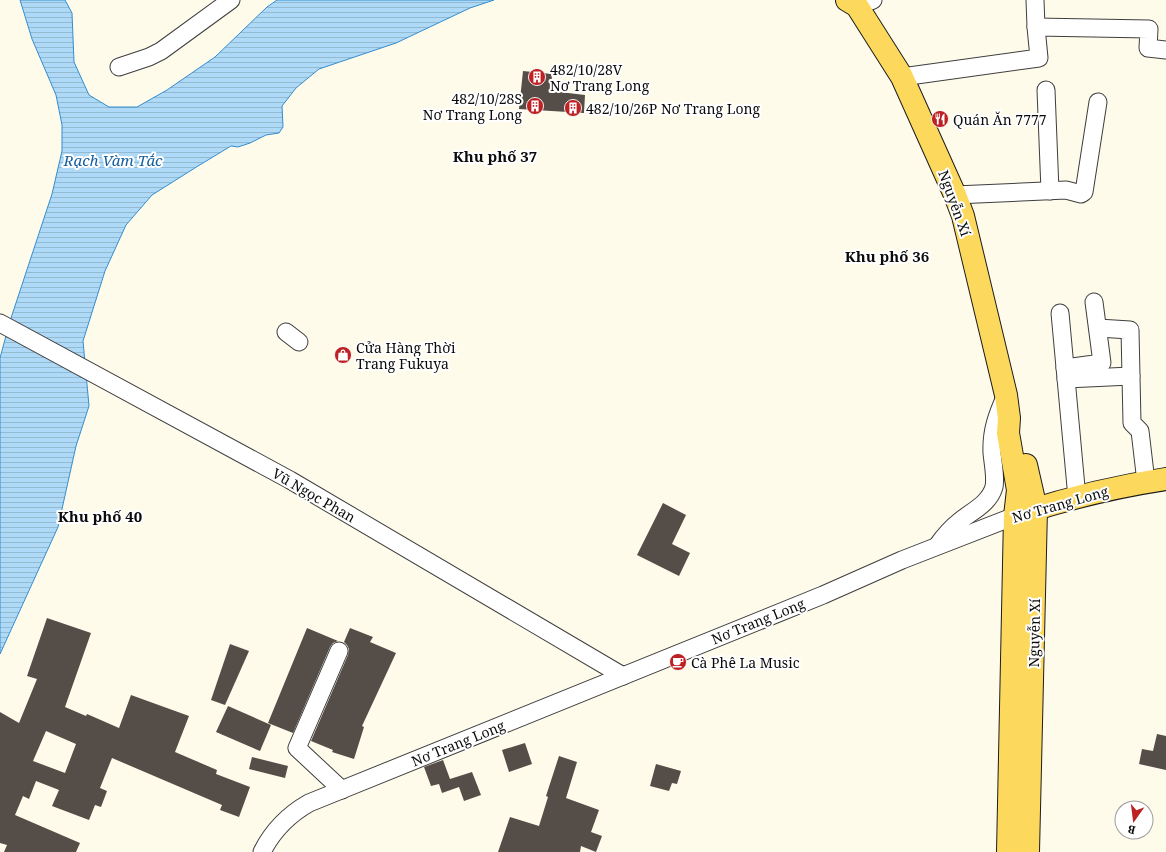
<svg xmlns="http://www.w3.org/2000/svg" width="1166" height="852" viewBox="0 0 1166 852" font-family="'Noto Serif',serif">
	<style>
		.water { fill: url(#water-rules); stroke: #338dd0 }
		.building { fill: #544d48; fill-rule: evenodd }
		.lines { fill: none; stroke-linecap: round; stroke-linejoin: round }
		.minor-casing { stroke: #3e3e3e; stroke-width: 19 }
		.major-casing { stroke: #1c1c1c; stroke-width: 24 }
		.minor { stroke: #fff; stroke-width: 17 }
		.major { stroke: #fcd95d; stroke-width: 22 }
		.labels { text-anchor: middle; dominant-baseline: central; stroke-width: 4; stroke-linejoin: round; paint-order: stroke }
		.poi-label { font-size: 14px; fill: #0b0b0b; stroke: #fff; text-anchor: start }
		.street-label { font-size: 14px; fill: #0b0b0b; stroke: #fff }
		.neighbourhood-label { font-size: 15px; font-weight: bold; fill: #0b0b0b; stroke: #fff }
		.water-label { font-size: 15px; font-style: italic; fill: #135e9f; stroke: #fff }
	</style>
	<defs>
		<pattern id="water-rules" width="6" height="5" patternUnits="userSpaceOnUse"><rect width="6" height="5" fill="#aedaf7"/><path d="M0 2.5h6" fill="none" stroke="#94bad2"/></pattern>
	</defs>
	<rect width="100%" height="100%" fill="#fffbea"/>
	<path class="water" d="M20,0H65L72,13L74,62L89,95L109,107H137L167,90L215,57L267,7L277,0H494L470,8L396,43L319,69L296,88L282,106L283,127L279,133L266,135L250,143L238,147L231,146L198,166L152,195L126,225L105,271L83,341L89,406L76,446L58,527L0,654V358L10,321L52,194L62,151V125L56,95L32,39Z"/>
	<g class="building">
		<path d="M523,71L552,74L551,91L585,95L584,113L519,109Z"/>
		<path d="M663,503L686,515L672,544L690,553L679,576L637,555Z"/>
		<path d="M47,618L91,633L65,707L86,716L87,714L119,728L131,695L189,716L175,752L217,770L216,774L250,787L239,817L220,810L222,805L112,758L100,788L107,791L101,807L95,805L89,820L52,806L59,790L36,781L29,799L23,796L15,815L80,843L76,852H4L7,845L0,843V712L19,723L37,679L27,676ZM46,731L76,744L65,773L33,761Z"/>
		<path d="M307,628L338,641L333,643L330,647L293,733L268,723Z"/>
		<path d="M350,628L373,637L370,642L396,653L362,726L364,727L354,759L332,752L333,750L311,741L348,655L349,649L347,645L344,642Z"/>
		<path d="M230,644L249,651L225,705L211,700Z"/>
		<path d="M228,706L271,725L260,751L216,732Z"/>
		<path d="M1157,734L1166,736V770L1139,764L1142,749L1153,751Z"/>
		<path d="M525,743L532,764L509,772L502,750Z"/>
		<path d="M559,756L577,762L566,798L599,810L591,832L602,836L596,852L581,846L580,852H498L510,817L539,826L548,797L546,796Z"/>
		<path d="M252,757L288,766L285,778L249,769Z"/>
		<path d="M443,760L450,779L472,772L481,795L464,801L459,787L442,793L439,784L431,786L424,767Z"/>
		<path d="M656,764L681,771L677,784L672,783L669,791L650,786Z"/>
	</g>
	<g class="lines">
		<g class="minor-casing">
			<g id="minor">
				<path d="M1035,0L1036,27"/>
				<path d="M857,6L873,0"/>
				<path d="M119,67L149,57L161,51L231,0"/>
				<path d="M902,77L1039,58L1036,27L1149,29L1148,48L1166,50"/>
				<path d="M1046,90L1050,191"/>
				<path d="M955,195L1066,190L1081,194L1084,192L1098,102"/>
				<path d="M1060,313L1077,498"/>
				<path d="M0,323L290,480L623,676"/>
				<path d="M1098,328L1130,330L1132,423L1140,431L1146,482"/>
				<path d="M286,332L299,342"/>
				<path d="M1065,368L1102,363L1094,302"/>
				<path d="M1066,379L1131,376"/>
				<path d="M937,546C944,536 951,528 960,521C972,511 989,504 994,487C996,477 993,464 992,453C991,431 997,415 1006,395"/>
				<path d="M339,651L297,748L342,790"/>
				<path d="M262,852C273,830 288,815 309,803L823,595L902,560L1015,516"/>
			</g>
		</g>
		<g class="major-casing">
			<g id="major">
				<path d="M847,0L857,6L902,77L955,195L963,216L1006,395L1009,418L1008,433L1018,490L1015,516L1008,852"/>
				<path d="M1026,465L1036,509L1028,852"/>
				<path d="M1023,513C1069,498 1119,486 1166,479"/>
			</g>
		</g>
		<use href="#minor" class="minor"/>
		<use href="#major" class="major"/>
	</g>
	<defs>
		<g id="building-disc" transform="scale(0.9)"><circle r="9.5" fill="#be2124" stroke="#fff"/><path d="M-4-6H4V6H1V3H-1V6H-4ZM-2.5-4.3h1.7v1.8h-1.7ZM.8-4.3h1.7v1.8H.8ZM-2.5-1h1.7V.8h-1.7ZM.8-1h1.7V.8H.8Z" fill="#fff"/></g>
		<g id="restaurant-disc" transform="scale(0.9)"><circle r="9.5" fill="#be2124" stroke="#fff"/><path d="M-5-6h1v4h1v-4h1v4h1v-4h1v5L-1.5 .5V6h-2V.5L-5-1ZM5-6V6H3V1.5H1.5Q1.5-4 5-6Z" fill="#fff"/></g>
		<g id="shop-disc" transform="scale(0.9)"><circle r="9.5" fill="#be2124" stroke="#fff"/><path d="M-5-2.5h2.3a2.7 3.5 0 0 1 5.4 0H5L5.5 6h-11ZM-1.5-2.5h3a1.5 2.3 0 0 0-3 0Z" fill="#fff"/></g>
		<g id="cafe-disc" transform="scale(0.9)"><circle r="9.5" fill="#be2124" stroke="#fff"/><path d="M-5.5-4.5H6V0H3Q3 3.5 0 3.5H-2.5Q-5.5 3.5-5.5 0ZM3-3.2v2h1.7v-2ZM-6 4.5H4V6H-6Z" fill="#fff"/></g>
	</defs>
	<g fill-rule="evenodd">
		<use href="#building-disc" x="537" y="77"/>
		<use href="#building-disc" x="535" y="106"/>
		<use href="#building-disc" x="573" y="108"/>
		<use href="#restaurant-disc" x="940" y="119"/>
		<use href="#shop-disc" x="343" y="355"/>
		<use href="#cafe-disc" x="678" y="662"/>
	</g>
	<g class="labels">
		<g class="poi-label">
			<text x="550" y="69">482/10/28V<tspan x="550" dy="16">Nơ Trang Long</tspan></text>
			<text x="522" y="98" text-anchor="end">482/10/28S<tspan x="522" dy="16">Nơ Trang Long</tspan></text>
			<text x="586" y="108">482/10/26P Nơ Trang Long</text>
			<text x="953" y="119">Quán Ăn 7777</text>
			<text x="356" y="347">Cửa Hàng Thời<tspan x="356" dy="16">Trang Fukuya</tspan></text>
			<text x="691" y="662">Cà Phê La Music</text>
		</g>
		<g class="street-label">
			<text transform="translate(955 203) rotate(70)">Nguyễn Xí</text>
			<text transform="translate(314 495) rotate(30)">Vũ Ngọc Phan</text>
			<text transform="translate(1060 504) rotate(-16)">Nơ Trang Long</text>
			<text transform="translate(758 621) rotate(-22)">Nơ Trang Long</text>
			<text transform="translate(1034 633) rotate(-89)">Nguyễn Xí</text>
			<text transform="translate(458 743) rotate(-22)">Nơ Trang Long</text>
		</g>
		<g class="neighbourhood-label">
			<text x="495" y="156">Khu phố 37</text>
			<text x="887" y="256">Khu phố 36</text>
			<text x="100" y="516">Khu phố 40</text>
		</g>
		<g class="water-label">
			<text x="113" y="160">Rạch Vàm Tắc</text>
		</g>
	</g>
	<g transform="translate(1134 820) rotate(194)"><circle r="19" fill="#ffffff" stroke="#9d9d9d"/>
	<path d="M0-3L7 15L0 10L-7 15Z" fill="#be2124"/>
	<text y="-6" font-size="11" font-weight="bold" text-anchor="middle" fill="#0b0b0b">B</text>
	</g>
</svg>
